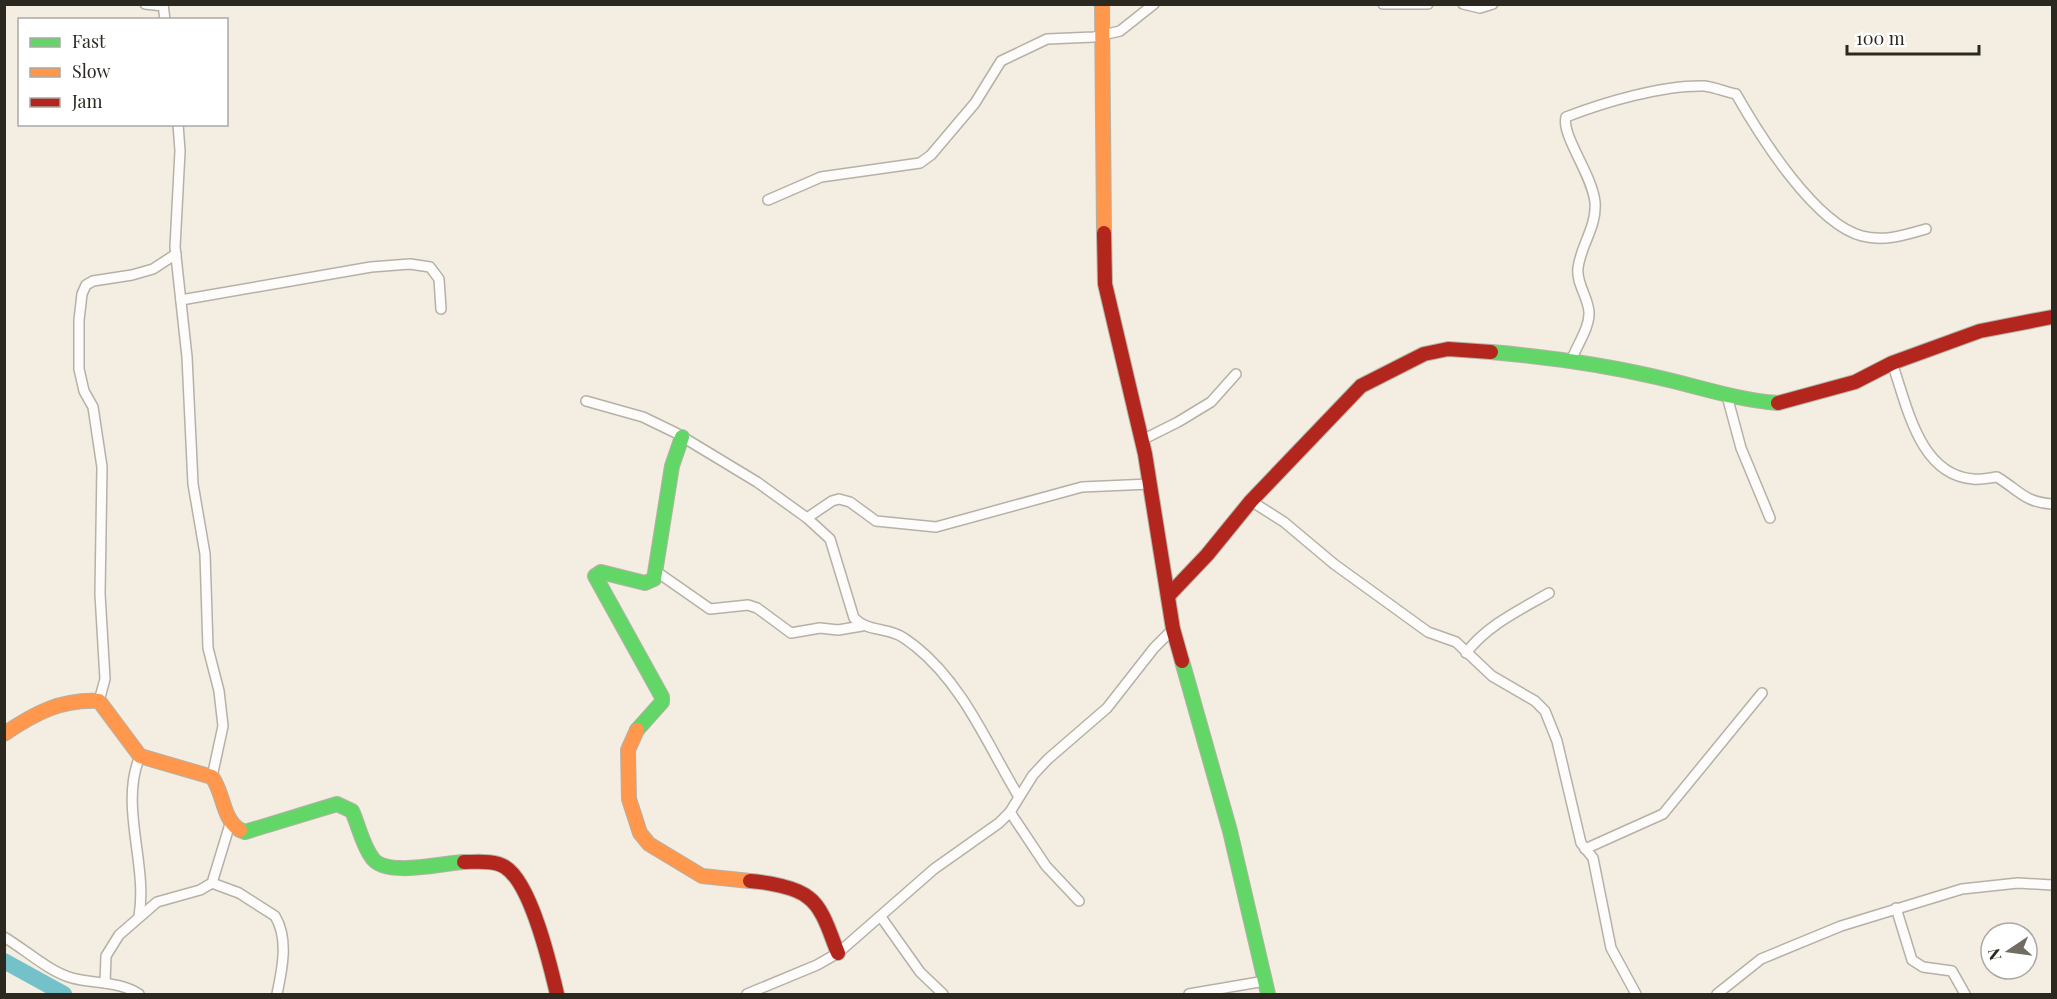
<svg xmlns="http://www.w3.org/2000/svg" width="2057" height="999" viewBox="0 0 2057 999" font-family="'Playfair Display',serif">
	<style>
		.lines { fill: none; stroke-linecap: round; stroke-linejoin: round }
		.river { stroke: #74c1c9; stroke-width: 16 }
		.street-casing { stroke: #b5b1a7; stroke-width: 12 }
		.fast-casing { stroke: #b5b1a7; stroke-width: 16 }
		.slow-casing { stroke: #b5b1a7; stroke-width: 16 }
		.jam-casing { stroke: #b5b1a7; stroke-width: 16 }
		.street { stroke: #fdfcfa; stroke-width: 9 }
		.fast { stroke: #63d668; stroke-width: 14 }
		.slow { stroke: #ff974d; stroke-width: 14 }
		.jam { stroke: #b3261e; stroke-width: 14 }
	</style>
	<rect width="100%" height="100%" fill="#f3eee1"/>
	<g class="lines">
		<path class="river" d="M4,961L64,994"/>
		<g class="street-casing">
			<g id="street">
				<path d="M145,4L163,6"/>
				<path d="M163,4L165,20"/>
				<path d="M1383,4H1428"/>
				<path d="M1463,4L1480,8L1493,4"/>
				<path d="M178,124L180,151L175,247L187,357L193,484L205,554L208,648L219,691L223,726L212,777"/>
				<path d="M768,200L821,177L920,163L931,155L975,103L1001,61L1047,39L1094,37L1120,31L1154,4"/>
				<path d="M181,300L371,267L410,264L430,267L439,279L441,309"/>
				<path d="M1572,359C1577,345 1590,327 1589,312C1588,297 1576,283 1578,268C1581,244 1597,227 1595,202C1592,174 1561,135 1566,117C1605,102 1662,85 1704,86C1714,87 1726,92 1736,94C1760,136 1815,224 1862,236C1884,242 1905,235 1926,229"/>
				<path d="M1892,363C1907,405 1919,475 1973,479C1981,480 1989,478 1997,477C2020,491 2024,502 2052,504"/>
				<path d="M1727,396L1741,448L1770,518"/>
				<path d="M586,401L643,417L676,433L757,482L807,518L830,539L854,618C866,630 881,628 896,634C903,636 909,642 915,646C964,685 988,746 1019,797"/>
				<path d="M1142,440L1178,422L1211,402L1236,374"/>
				<path d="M1251,501L1284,522L1334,564L1428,632L1456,642L1492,676L1535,701L1545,711L1557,741L1581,843L1593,858L1611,948L1636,994"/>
				<path d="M807,518L832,501L839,499L850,502L876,521L936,527L1082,487L1150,484"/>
				<path d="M657,572L710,609L748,605L757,608L791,633L820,628L838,630L862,626"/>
				<path d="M1466,653C1487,625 1520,610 1549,593"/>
				<path d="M99,701L105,679L100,594L102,467L93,407L84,391L79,369V320L82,294L86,285L93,281L132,275L153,269L176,254"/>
				<path d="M1010,812L1046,866L1079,901"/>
				<path d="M1585,849L1663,814L1762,693"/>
				<path d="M212,883L239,893L275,916C289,939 282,970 277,994"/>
				<path d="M1896,908L1912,960L1923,967L1952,971L1965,994"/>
				<path d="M139,916C148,864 119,806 140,756"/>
				<path d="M881,917L920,972L943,994"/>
				<path d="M4,937C26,950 48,971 72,978C94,984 119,981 139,994"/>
				<path d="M105,983L106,956L119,935L157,902L200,890L212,883L230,824"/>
				<path d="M747,994L817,965L838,953L934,869L999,823L1010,812L1033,775L1048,759L1107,708L1154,648L1173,629"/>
				<path d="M1189,994L1265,981"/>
				<path d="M1717,994L1761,959L1841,926L1962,889L2018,883L2052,885"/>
			</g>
		</g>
		<g class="fast-casing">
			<g id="fast">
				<path d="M1491,352C1548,357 1600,364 1656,377C1697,386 1736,400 1778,403"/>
				<path d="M1182,661L1230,831L1268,994"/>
				<path d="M637,730L662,702V697L595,576L601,572L645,583L654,579L672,466L682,437"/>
				<path d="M240,830L245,832L337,804L352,811C359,826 362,845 373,859C388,877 441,863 464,862"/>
			</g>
		</g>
		<g class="slow-casing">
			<g id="slow">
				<path d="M1102,4L1104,233"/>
				<path d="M637,730L628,750L629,799L640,833L649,844L702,876L750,881"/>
				<path d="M4,734C35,713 61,699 99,701L140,756L212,777C224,793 222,819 240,830"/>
			</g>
		</g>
		<g class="jam-casing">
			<g id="jam">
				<path d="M1104,233L1105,284L1145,454L1173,629L1182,661"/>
				<path d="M1778,403L1855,382L1892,363L1980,331L2052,317"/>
				<path d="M1168,596L1207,555L1251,501L1361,386L1424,354L1448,349L1491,352"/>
				<path d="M464,862C477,862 494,860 505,867C531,883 550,964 557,994"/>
				<path d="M750,881C765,882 797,887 809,898C824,909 831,937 838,953"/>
			</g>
		</g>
		<use href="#street" class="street"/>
		<use href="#fast" class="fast"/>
		<use href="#slow" class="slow"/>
		<use href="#jam" class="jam"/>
	</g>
	<rect width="2057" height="999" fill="none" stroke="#2b281f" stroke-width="12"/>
	<rect x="18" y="18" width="210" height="108" fill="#ffffff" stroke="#aaa9a5" stroke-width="1.5"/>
	<rect x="30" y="38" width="30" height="9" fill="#63d668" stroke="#aaa9a5" stroke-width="1.5"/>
	<text x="72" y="48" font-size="18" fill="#2b281f">Fast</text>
	<rect x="30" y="68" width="30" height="9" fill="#ff974d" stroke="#aaa9a5" stroke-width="1.5"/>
	<text x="72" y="78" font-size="18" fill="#2b281f">Slow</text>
	<rect x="30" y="98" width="30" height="9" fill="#b3261e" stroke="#aaa9a5" stroke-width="1.5"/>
	<text x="72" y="108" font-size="18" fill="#2b281f">Jam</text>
	<g transform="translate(2009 951) rotate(257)"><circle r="28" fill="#ffffff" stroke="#aaa9a5" stroke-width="1.5"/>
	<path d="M0-4.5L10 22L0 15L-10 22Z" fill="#716d63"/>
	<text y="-9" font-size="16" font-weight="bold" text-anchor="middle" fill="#2b281f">N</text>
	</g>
	<path d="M1847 45v9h132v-9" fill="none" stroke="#2b281f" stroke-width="3"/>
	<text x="1856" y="45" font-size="18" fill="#2b281f" stroke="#ffffff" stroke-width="4.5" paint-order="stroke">100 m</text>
</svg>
